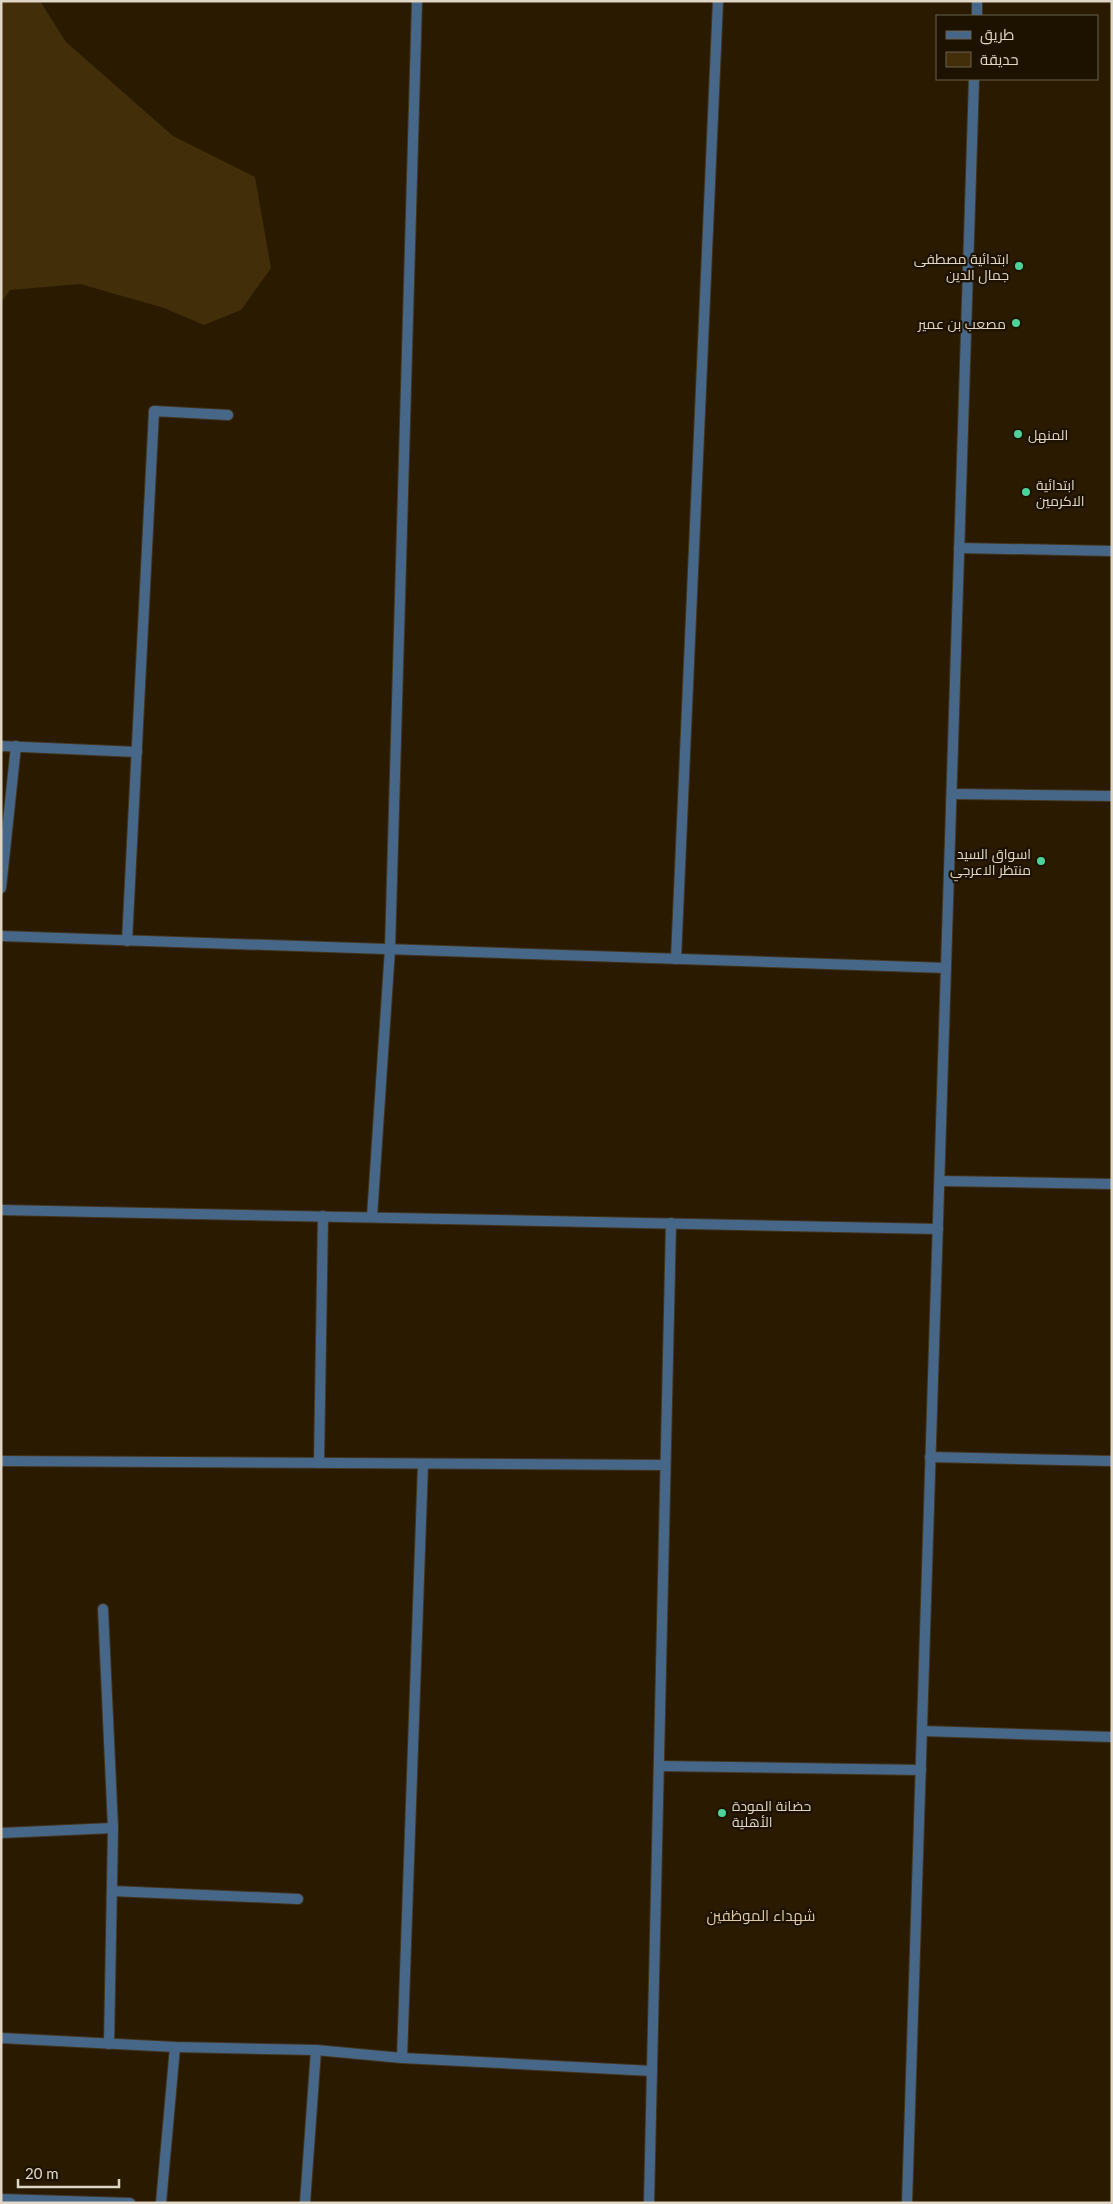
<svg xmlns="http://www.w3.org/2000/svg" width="1113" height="2204" viewBox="0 0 1113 2204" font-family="Lato,Cairo,sans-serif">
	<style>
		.green { fill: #422f0a }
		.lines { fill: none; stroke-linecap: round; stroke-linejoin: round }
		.minor-casing { stroke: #43341c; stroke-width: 12 }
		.minor { stroke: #476789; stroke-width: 10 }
		.poi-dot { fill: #4dd39a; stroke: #1d1200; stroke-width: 2 }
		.labels { text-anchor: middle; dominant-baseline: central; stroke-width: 4.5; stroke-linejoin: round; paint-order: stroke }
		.poi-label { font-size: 14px; fill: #e0d6c6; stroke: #1d1200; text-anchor: end }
		.neighbourhood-label { font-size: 15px; fill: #decaaa; stroke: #1d1200 }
	</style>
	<rect width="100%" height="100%" fill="#291a00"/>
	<path class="green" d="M1,1H40L66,42L173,136L255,177L271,268L241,310L204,325L164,308L80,284L10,290L1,303Z"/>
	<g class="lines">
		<g class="minor-casing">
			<g id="minor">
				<path d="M977,16V1"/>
				<path d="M959,548L1112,551"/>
				<path d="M1,746L137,752"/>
				<path d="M952,794L1112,796"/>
				<path d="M1,888L16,746"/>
				<path d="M1,936L946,968"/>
				<path d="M127,941L154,411L228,415"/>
				<path d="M676,959L718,1"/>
				<path d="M940,1181L1112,1184"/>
				<path d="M1,1210L938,1229"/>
				<path d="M372,1217L390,949L417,1"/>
				<path d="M930,1457L1112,1461"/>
				<path d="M1,1461L665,1465"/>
				<path d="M319,1463L323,1216"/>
				<path d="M103,1609L113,1828L109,2044"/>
				<path d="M922,1731L1112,1737"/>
				<path d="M659,1766L921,1770"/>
				<path d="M1,1833L113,1828"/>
				<path d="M112,1891L298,1899"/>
				<path d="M1,2038L175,2047L316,2050L402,2058L652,2071"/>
				<path d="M402,2058L423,1464"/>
				<path d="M1,2199L130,2203"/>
				<path d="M161,2203L175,2047"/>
				<path d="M305,2203L316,2050"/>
				<path d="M649,2203L671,1223"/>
				<path d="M907,2203L974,79"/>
			</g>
		</g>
		<use href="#minor" class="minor"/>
	</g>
	<g class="poi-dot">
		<circle cx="1019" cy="266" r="5"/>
		<circle cx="1016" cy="323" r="5"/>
		<circle cx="1018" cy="434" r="5"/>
		<circle cx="1026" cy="492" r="5"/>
		<circle cx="1041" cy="861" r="5"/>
		<circle cx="722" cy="1813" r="5"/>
	</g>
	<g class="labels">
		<g class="poi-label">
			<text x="1009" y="258">ابتدائية مصطفى<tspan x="1009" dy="16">جمال الدين</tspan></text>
			<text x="1006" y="323">مصعب بن عمير</text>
			<text x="1028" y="434" text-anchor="start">المنهل</text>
			<text x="1036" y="484" text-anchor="start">ابتدائية<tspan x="1036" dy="16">الاكرمين</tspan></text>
			<text x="1031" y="853">اسواق السيد<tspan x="1031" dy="16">منتظر الاعرجي</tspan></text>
			<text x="732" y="1805" text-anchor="start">حضانة المودة<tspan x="732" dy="16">الأهلية</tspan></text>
		</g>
		<g class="neighbourhood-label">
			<text x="761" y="1915">شهداء الموظفين</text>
		</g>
	</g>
	<rect width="1113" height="2204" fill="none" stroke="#e0d6c6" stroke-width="5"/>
	<rect x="936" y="15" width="162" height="65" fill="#1d1200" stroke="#6b604f"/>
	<rect x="946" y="31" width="25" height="8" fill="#476789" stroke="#6b604f"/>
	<text x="980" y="40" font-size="15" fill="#e0d6c6">طريق</text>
	<rect x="946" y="52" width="25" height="15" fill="#422f0a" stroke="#6b604f"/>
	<text x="980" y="65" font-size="15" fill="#e0d6c6">حديقة</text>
	<path d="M18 2179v8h101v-8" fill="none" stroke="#e0d6c6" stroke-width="2.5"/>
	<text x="25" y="2179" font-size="15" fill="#e0d6c6" stroke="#1d1200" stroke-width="4" paint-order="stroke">20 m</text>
</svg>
